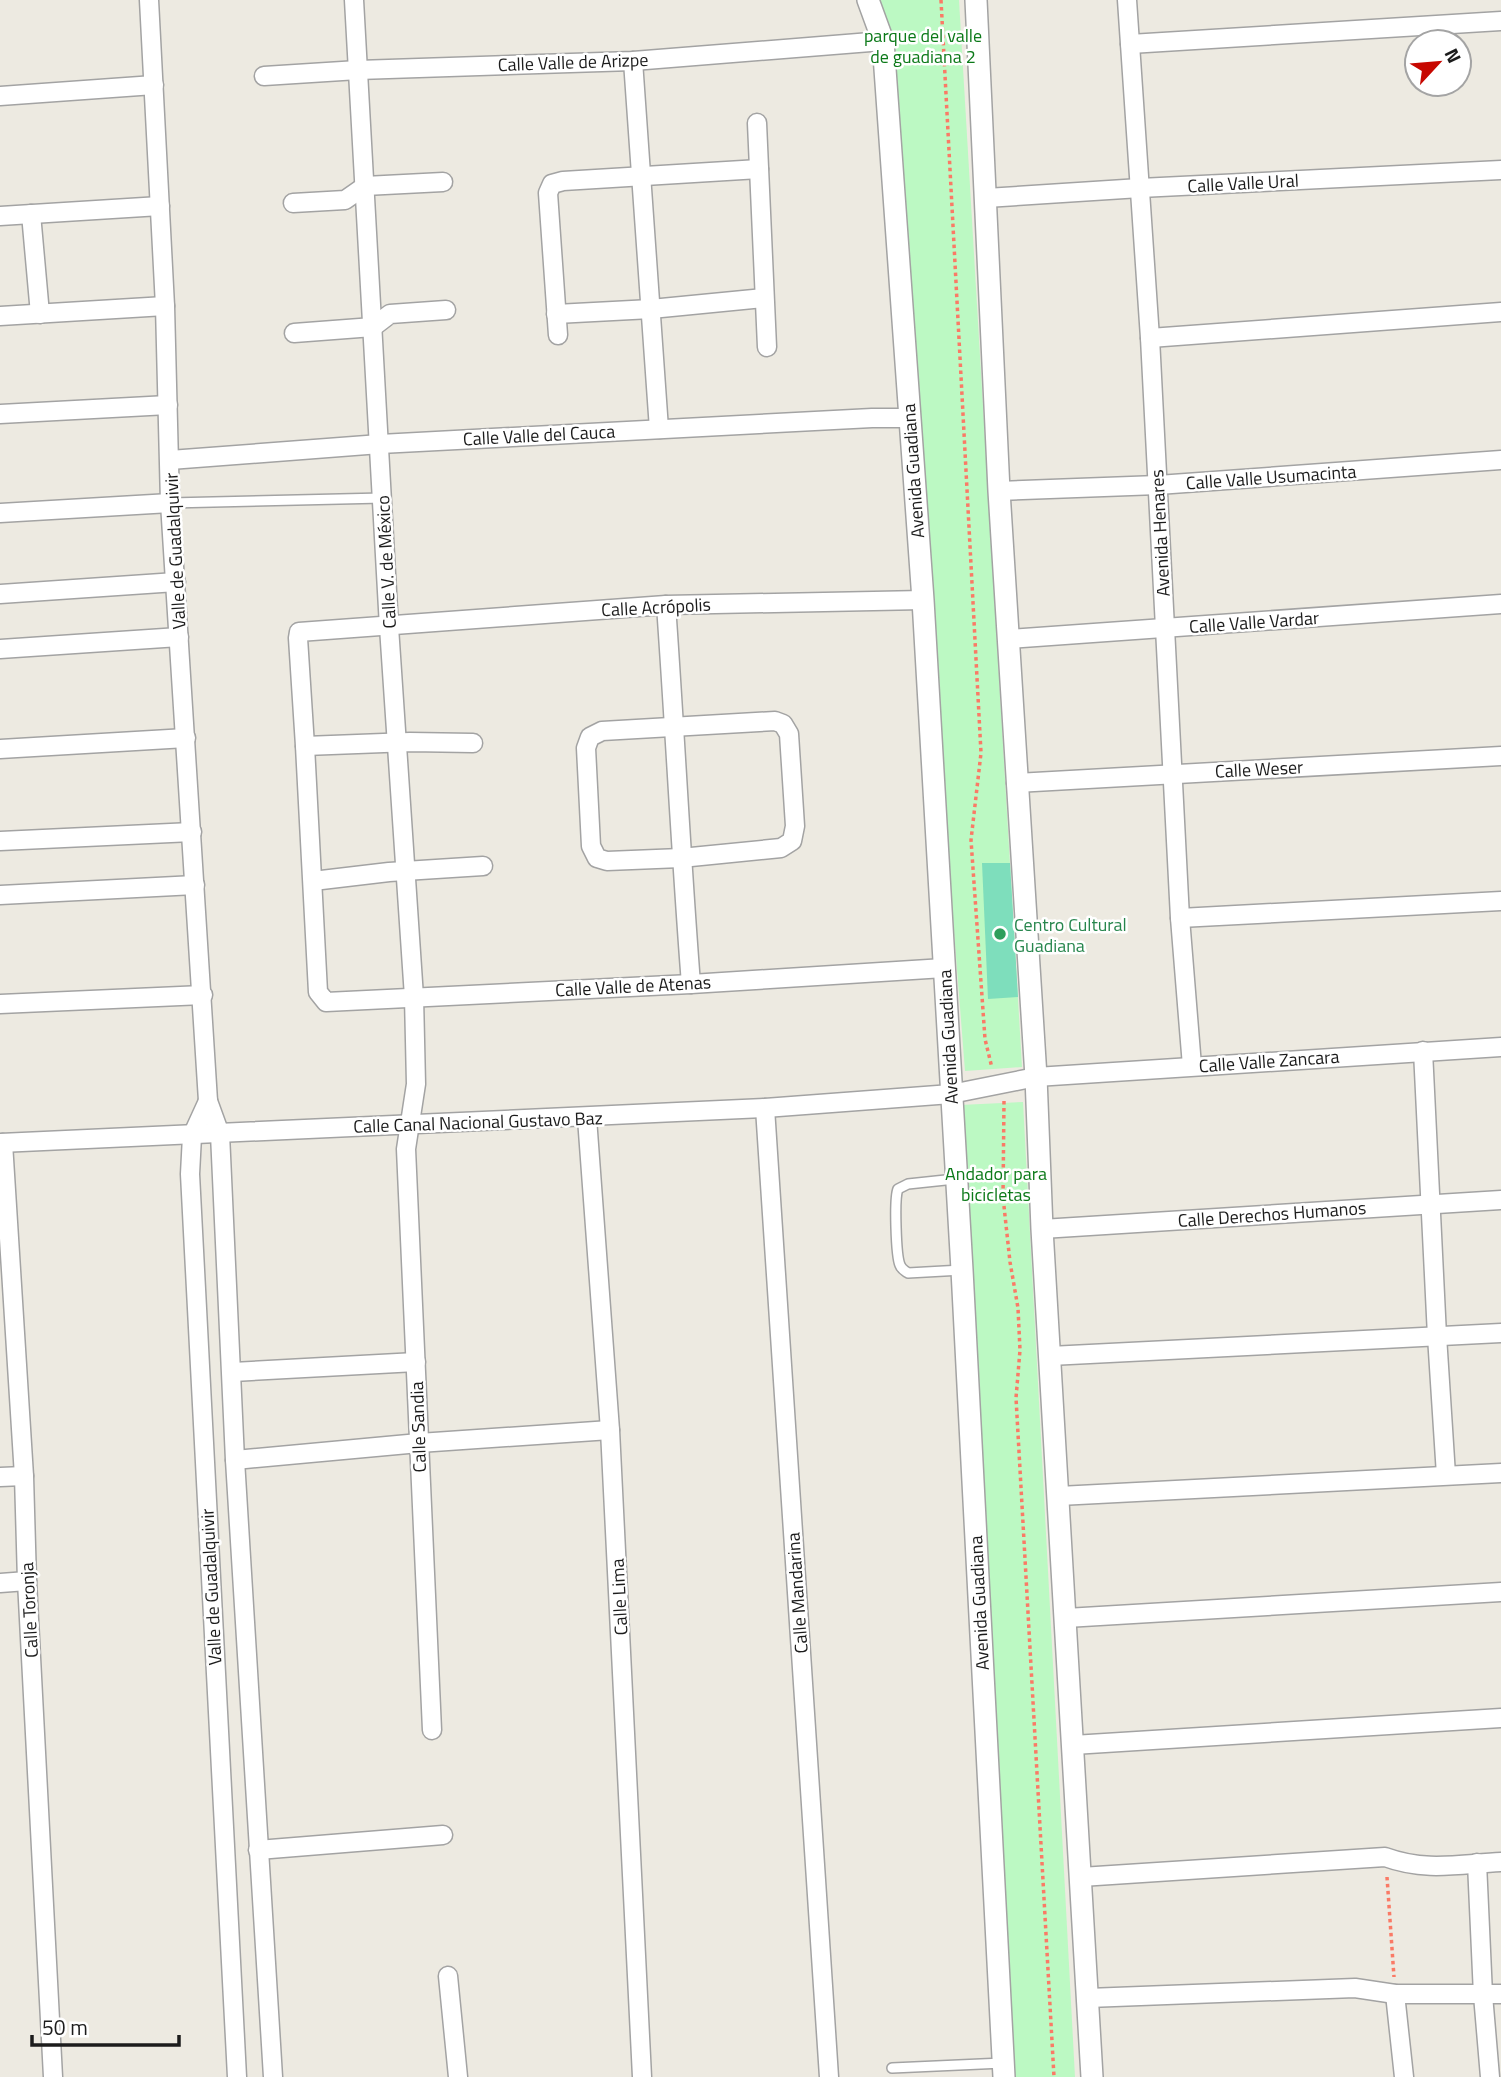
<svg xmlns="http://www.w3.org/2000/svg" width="1501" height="2077" viewBox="0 0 1501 2077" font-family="'Titillium Web',sans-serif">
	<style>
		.park { fill: #bcf9c3 }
		.pitch { fill: #7edebc }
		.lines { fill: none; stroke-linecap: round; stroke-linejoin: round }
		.service-casing { stroke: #a3a3a3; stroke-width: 12 }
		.minor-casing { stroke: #a3a3a3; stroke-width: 21 }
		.tertiary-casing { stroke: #a3a3a3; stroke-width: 24 }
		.path { stroke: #fa7a66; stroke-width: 3.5; stroke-dasharray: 3.5 3.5; stroke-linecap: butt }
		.service { stroke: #fff; stroke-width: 9 }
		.minor { stroke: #fff; stroke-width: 18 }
		.tertiary { stroke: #fff; stroke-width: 21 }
		.leisure-dot { fill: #2e9e5b; stroke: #fff; stroke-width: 2.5 }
		.labels { text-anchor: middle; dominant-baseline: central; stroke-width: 5; stroke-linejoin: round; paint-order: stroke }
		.park-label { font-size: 18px; fill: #0b7918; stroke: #fff }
		.street-label { font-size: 18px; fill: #1c1c1c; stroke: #fff }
		.leisure-label { font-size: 18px; fill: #27864d; stroke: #fff; text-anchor: start }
	</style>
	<rect width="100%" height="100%" fill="#edeae1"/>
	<g class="park">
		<path d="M881,0H959L1022,1067L965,1071Z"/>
		<path d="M1023,1102L1075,2077H1014L960,1105Z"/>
	</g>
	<path class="pitch" d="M982,863H1010L1018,997L988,999Z"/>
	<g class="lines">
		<g class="service-casing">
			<g id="service">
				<path d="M170,503L383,498"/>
				<path d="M955,1179L908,1184L898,1189C894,1198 896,1256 900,1265C902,1270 904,1270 908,1273L962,1270"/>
				<path d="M892,2068L1003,2063"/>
			</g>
		</g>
		<g class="minor-casing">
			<g id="minor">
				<path d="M149,0L165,306L170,503L208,1101L220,1134L235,1460L273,2077"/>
				<path d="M354,0L389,627L414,997L416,1084L406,1149L432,1730"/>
				<path d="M1127,0L1150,338L1180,918L1192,1066"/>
				<path d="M1130,44L1501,21"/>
				<path d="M633,61L659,429"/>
				<path d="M264,76L358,70L633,61L883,41"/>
				<path d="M0,96L154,85"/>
				<path d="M757,123L767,347"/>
				<path d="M986,198L1140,188L1501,170"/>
				<path d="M293,203L345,200L365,186L443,182"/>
				<path d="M31,214L40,314"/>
				<path d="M0,216L160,206"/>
				<path d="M556,314L651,309L764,298"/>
				<path d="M0,316L165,306"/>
				<path d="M294,333L373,327L390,314L446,310"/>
				<path d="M558,335L548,193L552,184L563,181L759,169"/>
				<path d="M1150,338L1501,312"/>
				<path d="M0,414L168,405"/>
				<path d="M170,460L380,444L872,418H909"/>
				<path d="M999,491L1158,485L1501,460"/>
				<path d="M0,513L170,503"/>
				<path d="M0,594L176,582"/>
				<path d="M923,600L666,605L299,632L298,638L305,746L318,992L326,1002L691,984L944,968"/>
				<path d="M666,605C675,731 681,857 691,984"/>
				<path d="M1008,639L1501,604"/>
				<path d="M0,649L179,637"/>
				<path d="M775,721L783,724L789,734L795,826L792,841L781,848L681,858L607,861L597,858L591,846L586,748L590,737L602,731Z"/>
				<path d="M305,746L410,742L473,743"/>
				<path d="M0,749L186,738"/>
				<path d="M1016,783L1501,756"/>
				<path d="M0,841L192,832"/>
				<path d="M313,881L389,872L483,866"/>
				<path d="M0,895L195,885"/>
				<path d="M1180,918L1501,901"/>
				<path d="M0,1004L203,995"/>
				<path d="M1423,1051L1437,1336L1446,1475"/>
				<path d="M208,1101L192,1136L190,1174L237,2077"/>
				<path d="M765,1108L829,2077"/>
				<path d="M587,1118L610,1430L642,2077"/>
				<path d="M0,1143L765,1108L951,1094L1036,1077L1501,1047"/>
				<path d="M3,1143L24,1476L27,1581L53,2077"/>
				<path d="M1042,1229L1501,1200"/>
				<path d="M1050,1356L1501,1333"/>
				<path d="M233,1372L416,1362"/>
				<path d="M235,1460L419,1443L610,1430"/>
				<path d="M0,1477L24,1476"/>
				<path d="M1059,1496L1501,1473"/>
				<path d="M0,1583L27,1581"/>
				<path d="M1066,1618L1501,1592"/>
				<path d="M1073,1745L1501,1718"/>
				<path d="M258,1850L443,1835"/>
				<path d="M1477,1863L1483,1995L1490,2077"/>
				<path d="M1081,1877L1385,1857C1426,1872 1459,1864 1501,1862"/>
				<path d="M448,1976L458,2077"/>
				<path d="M1395,1994L1404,2077"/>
				<path d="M1088,1998L1355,1988L1395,1994H1501"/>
			</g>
		</g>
		<g class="tertiary-casing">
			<g id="tertiary">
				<path d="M868,0L883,41L923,600L962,1270L1004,2077"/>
				<path d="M976,0L999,491L1036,1077L1042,1229L1092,2077"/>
			</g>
		</g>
		<g class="path">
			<path d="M941,0L981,753L971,840L985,1039L992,1068"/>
			<path d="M1004,1101L1003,1197L1010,1262L1018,1308L1020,1350L1016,1398L1054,2077"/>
			<path d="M1387,1877L1394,1977"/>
		</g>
		<use href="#service" class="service"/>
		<use href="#minor" class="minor"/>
		<use href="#tertiary" class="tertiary"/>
	</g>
	<circle class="leisure-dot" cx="1000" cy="934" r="7"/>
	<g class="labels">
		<g class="park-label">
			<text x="923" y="35">parque del valle<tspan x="923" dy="21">de guadiana 2</tspan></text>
			<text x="996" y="1173">Andador para<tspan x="996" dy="21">bicicletas</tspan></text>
		</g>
		<g class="street-label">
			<text transform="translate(573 62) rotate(-2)">Calle Valle de Arizpe</text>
			<text transform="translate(1243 183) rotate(-3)">Calle Valle Ural</text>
			<text transform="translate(539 435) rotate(-3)">Calle Valle del Cauca</text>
			<text transform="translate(913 471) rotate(-94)">Avenida Guadiana</text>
			<text transform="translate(1271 477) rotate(-4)">Calle Valle Usumacinta</text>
			<text transform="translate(1160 533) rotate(-93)">Avenida Henares</text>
			<text transform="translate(175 551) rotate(-93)">Valle de Guadalquivir</text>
			<text transform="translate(386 562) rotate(-93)">Calle V. de México</text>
			<text transform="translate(656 607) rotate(-3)">Calle Acrópolis</text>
			<text transform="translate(1254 622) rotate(-4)">Calle Valle Vardar</text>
			<text transform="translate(1259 769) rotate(-3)">Calle Weser</text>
			<text transform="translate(633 986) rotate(-3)">Calle Valle de Atenas</text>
			<text transform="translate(948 1037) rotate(-93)">Avenida Guadiana</text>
			<text transform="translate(1269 1061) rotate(-4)">Calle Valle Zancara</text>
			<text transform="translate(478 1122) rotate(-2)">Calle Canal Nacional Gustavo Baz</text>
			<text transform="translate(1272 1214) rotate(-4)">Calle Derechos Humanos</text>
			<text transform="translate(418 1427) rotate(-92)">Calle Sandia</text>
			<text transform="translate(211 1587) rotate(-93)">Valle de Guadalquivir</text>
			<text transform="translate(797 1593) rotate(-94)">Calle Mandarina</text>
			<text transform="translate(619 1597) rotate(-93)">Calle Lima</text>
			<text transform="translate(979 1603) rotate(-93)">Avenida Guadiana</text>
			<text transform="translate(29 1610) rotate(-93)">Calle Toronja</text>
		</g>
		<g class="leisure-label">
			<text x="1014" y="924">Centro Cultural<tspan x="1014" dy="21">Guadiana</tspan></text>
		</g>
	</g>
	<g transform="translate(1438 63) rotate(64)"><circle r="33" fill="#ffffff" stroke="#a4a4a4" stroke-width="2"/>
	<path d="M0-5L12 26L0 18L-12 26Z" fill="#c70700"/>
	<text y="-10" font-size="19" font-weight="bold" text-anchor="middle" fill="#1c1c1c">N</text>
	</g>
	<path d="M32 2035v10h147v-10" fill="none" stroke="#1c1c1c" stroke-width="3.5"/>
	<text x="42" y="2035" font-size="21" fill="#1c1c1c" stroke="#ffffff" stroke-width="5" paint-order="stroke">50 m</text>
</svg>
